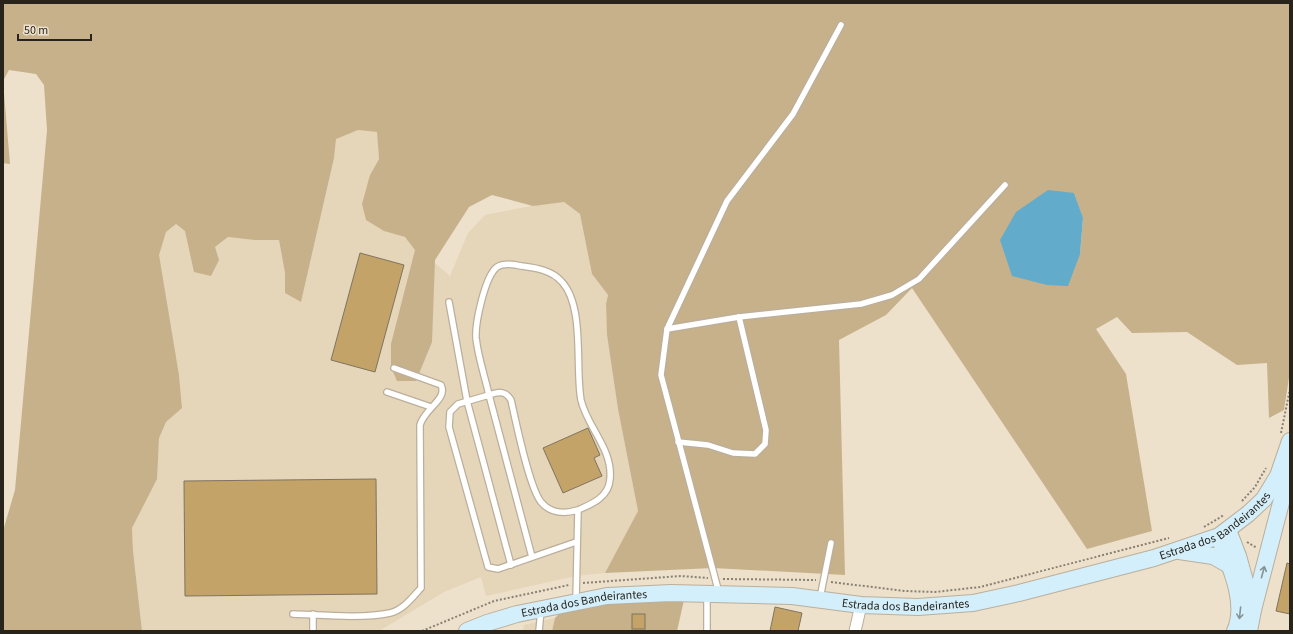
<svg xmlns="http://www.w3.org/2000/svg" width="1293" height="634" viewBox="0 0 1293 634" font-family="'Source Sans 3',sans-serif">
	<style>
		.built { fill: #e5d5b9 }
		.green { fill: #c6b18b; fill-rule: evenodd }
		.water { fill: #62abcb }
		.building { fill: #c3a367; stroke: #7f7461 }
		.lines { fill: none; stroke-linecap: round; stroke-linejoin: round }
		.lane-casing { stroke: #bbaf9b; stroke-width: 8 }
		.street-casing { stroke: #bbaf9b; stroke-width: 13 }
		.secondary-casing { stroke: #bbaf9b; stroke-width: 18 }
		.path { stroke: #888072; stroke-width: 2; stroke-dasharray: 2 2; stroke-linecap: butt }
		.lane { stroke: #fff; stroke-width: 5.5 }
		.street { stroke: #fff; stroke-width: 11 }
		.secondary { stroke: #d3effb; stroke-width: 16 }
		.oneway { stroke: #869497 }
		.labels { text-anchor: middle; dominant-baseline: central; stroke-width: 3; stroke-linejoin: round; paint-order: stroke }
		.street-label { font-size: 12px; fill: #28241c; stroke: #ede1cc }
	</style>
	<rect width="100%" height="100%" fill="#ede1cc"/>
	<g class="built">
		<path d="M358,130L377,132L379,159L370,175L384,231L405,237L450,276L468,233L485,215L541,204L564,202L580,214L592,274L608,295L606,304L607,335L618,409L638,511L605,573L576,576L486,596L481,577L444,592L379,631H142L133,551L132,528L142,508L157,457L158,438L166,422L182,408L179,375L158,255L166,232L176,224L185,231L215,247L228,237L254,240H279L285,273V293L301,302L334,158L336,138Z"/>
		<path d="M555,618L552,631H523L524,625Z"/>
	</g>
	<g class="green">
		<path d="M3,3H1290V371L1284,410L1269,418L1267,363L1237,365L1187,332L1132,333L1117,317L1096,329L1126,374L1152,531L1087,549L912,288L886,315L839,340L845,575L713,568L605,573L638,511L618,409L607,335L606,304L608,295L592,274L580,214L564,202L533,206L492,195L469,207L435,260L432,342L416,381H397L391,367V344L415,250L405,237L384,231L366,220L362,204L370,175L379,159L377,132L358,130L336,139L334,158L301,302L285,293V273L279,240H254L228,237L215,247L219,260L211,276L194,272L185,231L176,224L166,232L159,255L179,375L182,408L166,422L159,438L157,479L132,528L133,551L142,631H3V531L15,490L47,130L44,85L36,74L9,70L3,81L10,164L3,163ZM1074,193L1083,219L1080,254Z"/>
		<path d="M684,600L677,631H552L555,618L563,610L599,603Z"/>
	</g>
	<path class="water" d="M1048,190L1074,193L1083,218L1080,254L1068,286L1047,285L1012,276L1000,240L1016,212Z"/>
	<g class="building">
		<path d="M360,253L404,265L375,372L331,360Z"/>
		<path d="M588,428L600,455L594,458L602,476L563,493L543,448Z"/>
		<path d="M376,479L377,594L185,596L184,481Z"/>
		<path d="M1287,563L1290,564V614L1276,611Z"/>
		<path d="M775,607L802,613L798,631H770Z"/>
		<rect x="632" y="614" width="13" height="15"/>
	</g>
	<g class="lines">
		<g class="lane-casing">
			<g id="lane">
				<path d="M449,302L467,401L511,565"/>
				<path d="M667,329L739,317L861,304L892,295L919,279L1005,185"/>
				<path d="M387,392L431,407"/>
				<path d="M678,442L708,445L733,453L755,454L765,444L766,430L739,317"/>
				<path d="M532,557L489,395L458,404L450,412L449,427L488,567L498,569L576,542"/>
				<path d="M719,593L661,375L667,329L727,201L793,114L841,25"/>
				<path d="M707,595V631"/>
				<path d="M820,598L831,543"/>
				<path d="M576,600L578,510C592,504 609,497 610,479C613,449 587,427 581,400C575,368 585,307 562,282C552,270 536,268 521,266C514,264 503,263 497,267C485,276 475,323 476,338C478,357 485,377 489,395C498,392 505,390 511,400C516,422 529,487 541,502C551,514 564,514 578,510"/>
				<path d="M293,614C321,615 363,619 390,613C403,610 412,598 421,588L420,425C425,408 448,399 441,385L394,368"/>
				<path d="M313,631V614"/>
				<path d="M539,631L541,610"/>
			</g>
		</g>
		<g class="street-casing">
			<path id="street" d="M855,631L861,605"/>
		</g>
		<g class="secondary-casing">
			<g id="secondary">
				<path d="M1228,530L1238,556L1253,610L1249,631"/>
				<path d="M1219,537C1229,564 1248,603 1235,631"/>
				<path d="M1179,551L1213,556L1229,565"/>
				<path d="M1253,610L1283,495V467"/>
				<path id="s1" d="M467,631L487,623L517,614L607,596L671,593L792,596L861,605L918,607L973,603L1019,593L1154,558L1219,536L1248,514L1264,499L1278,476L1290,441"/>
			</g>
		</g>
		<g class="path">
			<path d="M1281,433L1290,389"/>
			<path d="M1242,501L1255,487L1266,468"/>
			<path d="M1204,527L1224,515"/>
			<path d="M1247,542L1257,548"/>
			<path d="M723,579L816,580"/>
			<path d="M831,582L905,591L935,592L980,587L1169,538"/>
			<path d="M583,583L681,576L708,578"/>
			<path d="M422,631L494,601L569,585"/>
		</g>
		<use href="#lane" class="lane"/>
		<use href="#street" class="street"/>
		<use href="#secondary" class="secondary"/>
	</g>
	<defs><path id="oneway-shaft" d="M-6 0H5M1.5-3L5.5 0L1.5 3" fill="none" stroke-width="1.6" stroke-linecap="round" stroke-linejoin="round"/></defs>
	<g class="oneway">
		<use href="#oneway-shaft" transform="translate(1263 572) rotate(-75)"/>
		<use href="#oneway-shaft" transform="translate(1240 613) rotate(96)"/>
	</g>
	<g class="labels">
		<g class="street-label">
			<text stroke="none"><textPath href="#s1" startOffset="768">Estrada dos Bandeirantes</textPath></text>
			<text stroke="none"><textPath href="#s1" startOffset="444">Estrada dos Bandeirantes</textPath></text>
			<text stroke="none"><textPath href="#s1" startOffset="121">Estrada dos Bandeirantes</textPath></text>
		</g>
	</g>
	<rect width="1293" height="634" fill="none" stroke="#28241c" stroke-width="8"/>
	<path d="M18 34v6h73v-6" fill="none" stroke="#28241c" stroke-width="2"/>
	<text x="24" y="34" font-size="12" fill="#28241c" stroke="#ede1cc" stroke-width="3" paint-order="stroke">50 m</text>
</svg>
